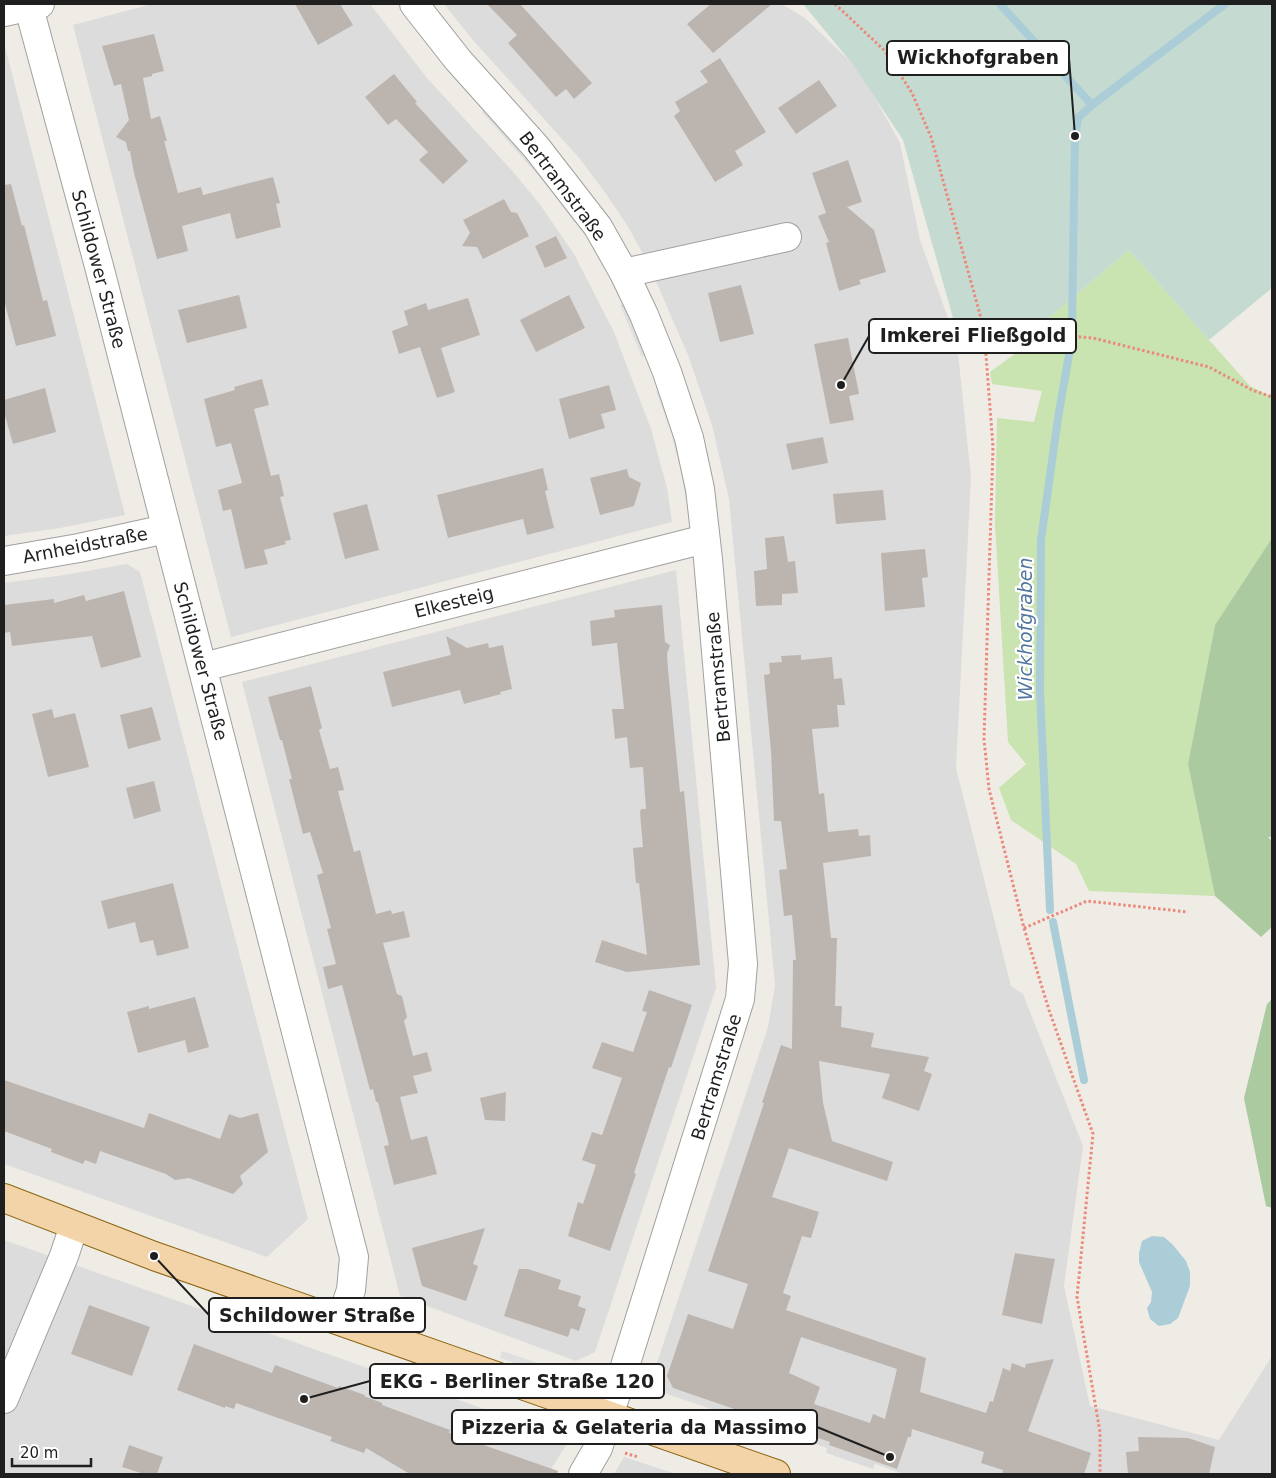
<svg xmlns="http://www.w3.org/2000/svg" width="1276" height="1478" viewBox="0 0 1276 1478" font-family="'DejaVu Sans',sans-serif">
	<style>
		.residential { fill: #dddcdc }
		.grass { fill: #c9e3b1 }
		.forest { fill: #abca9f }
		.wetland { fill: #c5dbd1 }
		.parking { fill: #dfdfdf }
		.water { fill: #abcdd8 }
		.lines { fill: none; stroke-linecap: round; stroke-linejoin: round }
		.stream { stroke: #abcdd8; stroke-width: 8 }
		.building { fill: #bcb5af; fill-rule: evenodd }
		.minor-casing { stroke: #a0a0a0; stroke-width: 30 }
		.major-casing { stroke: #8a6410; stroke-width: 30 }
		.path { stroke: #eb897a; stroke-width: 3; stroke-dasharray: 2.5 2.5; stroke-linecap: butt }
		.minor { stroke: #fff; stroke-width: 28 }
		.major { stroke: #f2d4a8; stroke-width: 28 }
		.labels { text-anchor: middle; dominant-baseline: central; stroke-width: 4.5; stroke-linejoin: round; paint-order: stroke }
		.street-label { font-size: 18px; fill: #1f1f1f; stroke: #fff }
		.water-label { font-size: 19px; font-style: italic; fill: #52769e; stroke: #fff }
		.leader { fill: none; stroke: #1f1f1f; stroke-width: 2 }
		.callout-dot { fill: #1f1f1f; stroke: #fff; stroke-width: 2 }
		.callout { fill: #fff; stroke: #1f1f1f; stroke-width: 2 }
		.callout-label { font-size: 19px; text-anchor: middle; font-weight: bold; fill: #1f1f1f }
	</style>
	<rect width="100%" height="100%" fill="#efece6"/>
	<g class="residential">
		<path d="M152,4H370L427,78L515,174L541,206L574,254L614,332L651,429L667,488L672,522L231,637L73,25Z"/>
		<path d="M444,4H782L805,18L860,71L900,143L920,240L957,343L971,478L956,768L1011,986L1023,994L1083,1146L1064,1286L1090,1406L1219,1440L1272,1356V1474H903L875,1464L873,1469L826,1453L827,1448L667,1394L655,1369L768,1027L775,985L729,499L712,425L688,355L648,263L627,225L604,191L580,159L472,39Z"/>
		<path d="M4,43L125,515L60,528L4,536Z"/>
		<path d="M127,564L140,572L308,1219L267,1257L4,1164V583L64,575Z"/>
		<path d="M676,570L716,988L595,1352L576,1361L400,1296L242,682Z"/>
		<path d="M4,1240L570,1439L548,1474H4Z"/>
		<path d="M624,1457L676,1474H614Z"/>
	</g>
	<path class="grass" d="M1129,250L1250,386L1272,397V538L1215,625L1188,764L1215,896L1089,891L1076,864L1011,820L999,788L1026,764L1008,742L995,524L997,418L1034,422L1042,391L992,384L990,372L1016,353L1018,344Z"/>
	<g class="forest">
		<path d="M1272,538V837H1268L1272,841V927L1261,937L1215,896L1188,764L1215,625Z"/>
		<path d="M1272,999V1208L1266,1206L1244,1098L1267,1004Z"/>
	</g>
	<path class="wetland" d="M803,4H1272V288L1209,340L1129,250L1018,344L960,343L903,140L854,66Z"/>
	<g class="parking">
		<path d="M488,107L580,218L574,222L550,189L482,112Z"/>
		<path d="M627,302L649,353L642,357L620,305Z"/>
		<path d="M664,389L694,499L686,501L681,472L671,432L656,391Z"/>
		<path d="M502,1351L541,1364L539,1372L500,1358Z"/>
	</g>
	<path class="water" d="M1152,1236L1164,1237L1173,1245L1186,1261L1190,1272V1286L1178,1318L1170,1324L1159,1326L1150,1319L1147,1308L1151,1302L1152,1292L1139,1262V1253L1142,1241Z"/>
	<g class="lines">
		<g class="stream">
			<path d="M1000,4L1092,105"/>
			<path d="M1072,327L1075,136L1078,118L1092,105L1225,4"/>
			<path d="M1050,910L1040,691L1041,540L1058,418L1070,349"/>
			<path d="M1053,922L1084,1080"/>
		</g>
	</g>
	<g class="building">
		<path d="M295,4H340L353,25L318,45Z"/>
		<path d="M487,4H520L592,83L574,99L566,89L556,97L508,43L517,35Z"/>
		<path d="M711,4H772L713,53L687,24Z"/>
		<path d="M154,34L164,71L152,74V76L143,78L151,119L160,116L167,141H164L178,193L201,187L203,195L273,177L280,203L276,204L281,227L236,239L230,213L182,226L188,251L157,259L134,173L130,151H128L126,142L116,137L129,120L121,84L114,86L102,46Z"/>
		<path d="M720,58L766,132L735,151L743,165L715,182L674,116L680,111L675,102L708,82L700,71Z"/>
		<path d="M394,74L417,102L415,103L468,161L443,184L419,160L428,152L396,119L388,125L365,97Z"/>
		<path d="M819,80L837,106L796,134L778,108Z"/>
		<path d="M848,160L862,202L847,207L874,230L886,272L859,280L861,284L839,291L826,243L829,242L818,216L826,213L812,173Z"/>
		<path d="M11,184L22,226L24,225L43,301L47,300L56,336L16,346L4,300V185Z"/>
		<path d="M504,199L511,212L517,213L529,236L483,259L477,247L462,246L470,233L463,220Z"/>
		<path d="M556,236L567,258L545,268L535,246Z"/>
		<path d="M741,285L754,334L720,342L708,293Z"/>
		<path d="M239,295L247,328L187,343L178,310Z"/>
		<path d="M569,295L585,328L536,352L520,320Z"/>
		<path d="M468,298L480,335L441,348L455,392L437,398L420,347L399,354L392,331L408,325L404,311L426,303L428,310Z"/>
		<path d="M848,338L859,394L849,396L854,420L830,424L814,344Z"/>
		<path d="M262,379L269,405L254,409L271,476L279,474L284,496L280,497L291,540L285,541L286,544L264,550L268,564L245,569L231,509L223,511L218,490L242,483L231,443L216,447L204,399L235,390L234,387Z"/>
		<path d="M609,385L616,410L601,414L605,428L569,439L559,399Z"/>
		<path d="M45,388L56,432L13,444L4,412V400Z"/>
		<path d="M823,437L828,463L792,470L786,444Z"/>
		<path d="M543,468L548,490L545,491L554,528L527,535L523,519L448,538L437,495Z"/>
		<path d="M627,469L629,477L641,483L634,506L600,515L590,478Z"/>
		<path d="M883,490L886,520L836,524L833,494Z"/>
		<path d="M367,504L379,550L345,559L333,513Z"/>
		<path d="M784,536L788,562L795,561L798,593L782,594V605L756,606L754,571L767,569L765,538Z"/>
		<path d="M925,549L928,577L922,578L925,607L885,611L881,553Z"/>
		<path d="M124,591L141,657L101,668L92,636L12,646L10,632L4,633V605L54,599V603L84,595L86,601Z"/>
		<path d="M662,605L665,642L670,645L667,654L668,670L680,792L684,791L700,965L627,972L595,962L602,940L647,955L639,883H636L633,848L643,847L640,813L641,809H646L643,767L630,768L627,737L615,739L612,709H624L617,643L592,646L590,621L615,617L614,610Z"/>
		<path d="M446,636L467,648L488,643L489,648L503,645L512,689L500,692L501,694L464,704L460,690L392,707L383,672L451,655Z"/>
		<path d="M801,655V660L832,657L834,679L842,678L845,705H837L839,727L812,729L819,794L824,793L828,832L858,829L859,836L870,835L871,856L823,863L831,938H837L835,1006H842L841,1027L874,1033L871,1047L929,1057L924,1071L932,1074L919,1111L882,1098L890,1074L819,1061L823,1103L832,1141L893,1162L887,1181L789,1148L772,1197L819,1212L811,1238L802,1236L783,1293L791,1296L786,1310L926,1358L920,1392L986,1413L990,1401L993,1402L1003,1368L1010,1371L1012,1363L1025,1368L1026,1364L1054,1359L1028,1431L1091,1453L1084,1474H1002L1003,1470L981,1463L984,1452L912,1429L911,1437H908L897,1469L829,1445L830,1442L673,1388L667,1376L688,1314L733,1329L748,1284L708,1271L764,1103H762L781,1045L792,1049L793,960H796L792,915L784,916L779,870L787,869L781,821H774L771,751L764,675L770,674L769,663L782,662L781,656ZM801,1337L897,1369L885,1419L873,1414L870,1423L814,1404L820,1387L789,1373Z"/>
		<path d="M311,686L322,728L319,730L330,769L338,767L344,790L338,791L354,852L360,850L376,914L391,910L392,914L404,911L410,937L383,943L397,994L402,996L407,1017L404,1021L413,1056L427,1052L432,1071L413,1076L418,1093L400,1097L411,1140L427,1136L437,1174L394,1185L384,1146L389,1145L378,1102H376L373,1089L370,1090L342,985L328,989L323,967L336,964L327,929L331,928L317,875L323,873L310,832L303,834L289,779H292L282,740H280L268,697Z"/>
		<path d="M152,707L161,740L128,749L120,715Z"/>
		<path d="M52,709L54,718L75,713L89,767L48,777L32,714Z"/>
		<path d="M154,781L161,811L134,819L126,788Z"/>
		<path d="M173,883L189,948L157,956L153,940L140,943L135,922L108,929L101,901Z"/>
		<path d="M649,990L692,1005L671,1068L669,1067L652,1118L634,1173L636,1174L610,1251L568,1236L578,1202L583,1204L596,1165L582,1160L592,1132L602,1135L622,1078L592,1068L602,1042L633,1052L647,1012L642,1011Z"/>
		<path d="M195,997L209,1047L188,1053L185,1040L138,1053L127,1012L149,1006V1009Z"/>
		<path d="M4,1080L144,1128L149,1113L220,1139L229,1114L240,1118L258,1113L268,1152L240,1176L243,1184L233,1194L189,1178L175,1180L166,1174L100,1151L96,1164L85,1160L83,1164L51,1152L52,1149L4,1131Z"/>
		<path d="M506,1092L505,1121L485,1120L480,1098Z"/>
		<path d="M485,1228L473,1264L478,1266L466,1301L422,1286L412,1248Z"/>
		<path d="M1015,1253L1055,1259L1042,1324L1002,1315Z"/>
		<path d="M519,1269H528L561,1280L558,1289L581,1296L578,1306L586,1309L579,1331L571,1328L568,1337L504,1316Z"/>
		<path d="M89,1305L150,1327L132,1376L71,1354Z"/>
		<path d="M194,1344L272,1373L275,1365L338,1388L339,1386L365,1395L364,1396L382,1403V1405L450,1430L449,1433L558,1471L557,1474H410L366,1448L364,1453L330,1441L332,1437L236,1403L234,1409L225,1406V1408L177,1390Z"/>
		<path d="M1138,1437L1188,1438L1215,1447L1209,1474H1128L1126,1452L1139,1451Z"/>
		<path d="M129,1445L163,1457L157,1474H144L122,1467Z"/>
	</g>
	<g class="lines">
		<g class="minor-casing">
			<g id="minor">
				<path d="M28,4L100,270L354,1257L351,1290L341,1320"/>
				<path d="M414,4L458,60L536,147L598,227L624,273L644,315L667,372L689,438L700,489L708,559L743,964L740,999L620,1382L598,1448L583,1474"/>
				<path d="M4,12L40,4"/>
				<path d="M624,273L787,237"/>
				<path d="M4,561L79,548L166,529"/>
				<path d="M203,667L705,539"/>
				<path d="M4,1399L64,1256L74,1226"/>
			</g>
		</g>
		<g class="major-casing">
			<path id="major" d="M4,1198L154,1256L776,1474"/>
		</g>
		<g class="path">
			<path d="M835,4L885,51L912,93L931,137L984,329L993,447L984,739L989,789L1024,928L1049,1010L1093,1134L1077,1297L1100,1432V1474"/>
			<path d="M984,329L1093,338L1209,367L1252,390L1272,397"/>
			<path d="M1024,928L1087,901L1188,912"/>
			<path d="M625,1453L638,1457"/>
		</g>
		<use href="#minor" class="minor"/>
		<use href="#major" class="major"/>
	</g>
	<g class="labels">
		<g class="street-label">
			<text transform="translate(563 186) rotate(53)">Bertramstraße</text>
			<text transform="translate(99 269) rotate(75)">Schildower Straße</text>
			<text transform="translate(85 545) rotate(-11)">Arnheidstraße</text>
			<text transform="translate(454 602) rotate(-14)">Elkesteig</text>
			<text transform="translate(201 661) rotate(75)">Schildower Straße</text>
			<text transform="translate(718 677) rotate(-95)">Bertramstraße</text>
			<text transform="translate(716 1077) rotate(-73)">Bertramstraße</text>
		</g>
		<g class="water-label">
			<text transform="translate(1025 629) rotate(-90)">Wickhofgraben</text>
		</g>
	</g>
	<path class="leader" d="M1075 136L1069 58M841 385L869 336M154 1256L209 1315M304 1399L370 1381M890 1457L817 1427"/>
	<g class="callout-dot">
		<circle cx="1075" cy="136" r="5"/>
		<circle cx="841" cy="385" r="5"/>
		<circle cx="154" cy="1256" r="5"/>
		<circle cx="304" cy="1399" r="5"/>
		<circle cx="890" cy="1457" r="5"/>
	</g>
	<g class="callout">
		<rect x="887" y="41" width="182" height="34" rx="5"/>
		<rect x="869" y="319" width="207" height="34" rx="5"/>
		<rect x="209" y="1298" width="216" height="34" rx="5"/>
		<rect x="370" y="1364" width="294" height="34" rx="5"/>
		<rect x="452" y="1410" width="365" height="34" rx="5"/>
	</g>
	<g class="callout-label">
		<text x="978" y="64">Wickhofgraben</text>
		<text x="973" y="342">Imkerei Fließgold</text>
		<text x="317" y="1322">Schildower Straße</text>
		<text x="517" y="1388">EKG - Berliner Straße 120</text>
		<text x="634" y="1434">Pizzeria &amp; Gelateria da Massimo</text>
	</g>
	<rect width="1276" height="1478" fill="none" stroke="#1f1f1f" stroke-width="10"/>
	<path d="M12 1458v8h79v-8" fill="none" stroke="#1f1f1f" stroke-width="2.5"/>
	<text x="20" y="1458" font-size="15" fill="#1f1f1f" stroke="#ffffff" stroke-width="4" paint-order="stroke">20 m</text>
</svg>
